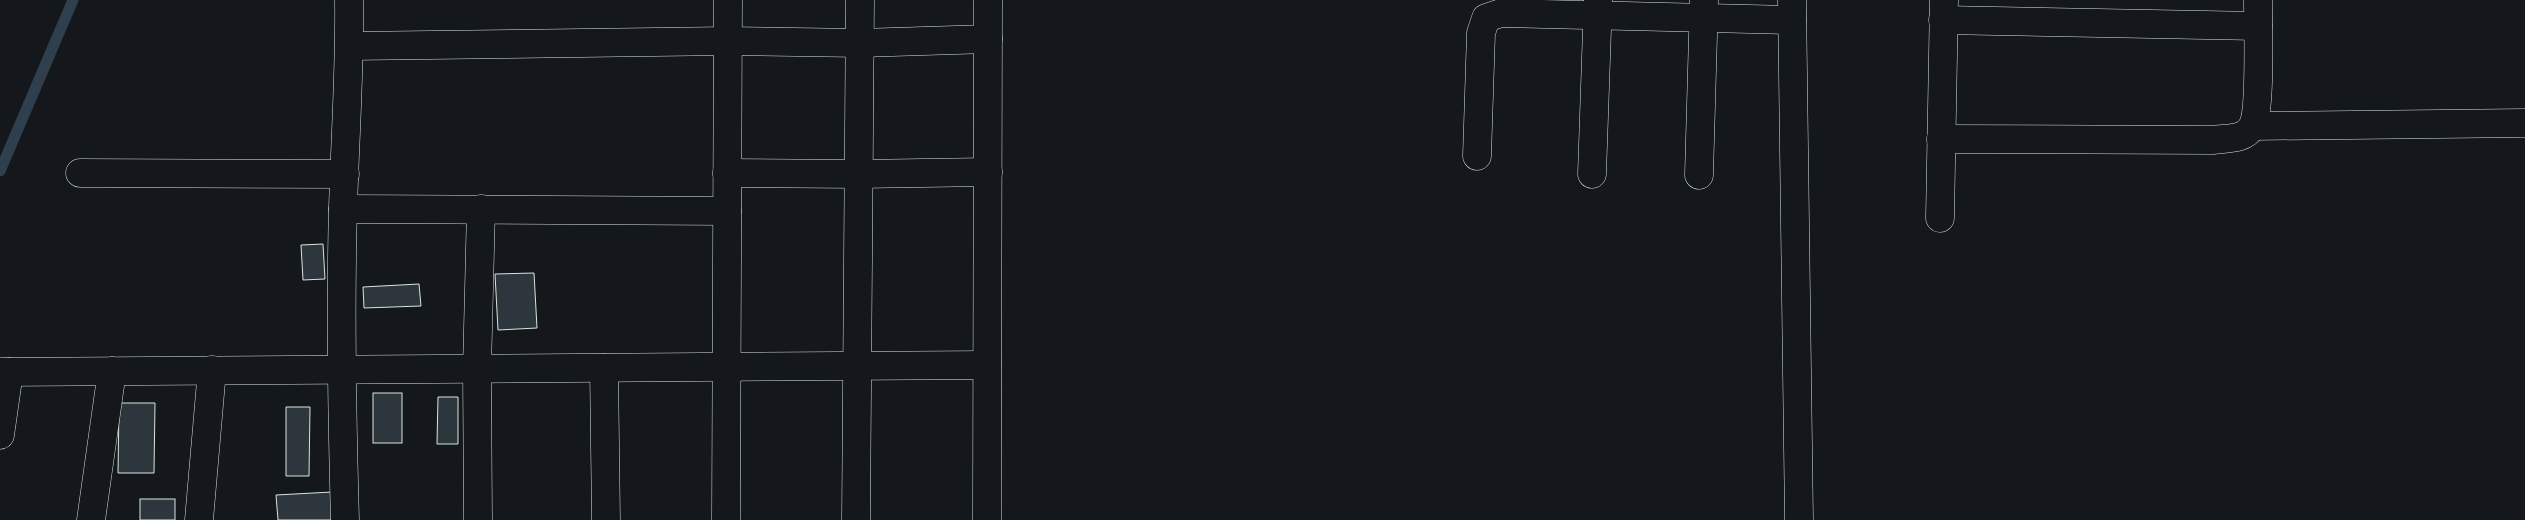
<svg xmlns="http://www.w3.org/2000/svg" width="2525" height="520" viewBox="0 0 2525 520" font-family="Overpass,sans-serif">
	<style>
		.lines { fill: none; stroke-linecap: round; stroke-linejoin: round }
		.stream { stroke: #2f3f4d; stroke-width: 11 }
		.building { fill: #2c363c; stroke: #d8e6dc }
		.minor-casing { stroke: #d8e6dc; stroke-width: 29 }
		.minor { stroke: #14181c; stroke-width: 28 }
	</style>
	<rect width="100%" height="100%" fill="#14181c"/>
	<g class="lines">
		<path class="stream" d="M0,171L73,0"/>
	</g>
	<g class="building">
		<path d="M323,244L325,279L303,280L301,245Z"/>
		<path d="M534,273L537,328L498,330L495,274Z"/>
		<path d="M419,284L421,306L364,308L363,287Z"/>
		<rect x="373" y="393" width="29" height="50"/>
		<path d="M438,397H458V444H437Z"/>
		<path d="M119,403H155L154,473H118Z"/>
		<path d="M286,407H310L309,476H286Z"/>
		<path d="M332,492L333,520H278L276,495Z"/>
		<rect x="140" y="499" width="35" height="21"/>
	</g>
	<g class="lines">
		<g class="minor-casing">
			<g id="minor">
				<path d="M1792,0L1799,520"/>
				<path d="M1943,20L2258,26"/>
				<path d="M350,46L728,41L860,43L988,39"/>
				<path d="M2253,126L2525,123"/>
				<path d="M1941,139L2214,140C2227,138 2244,140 2252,127C2261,113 2258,22 2258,0"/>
				<path d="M1477,156L1481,33L1486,18L1501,13L1792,20"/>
				<path d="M80,173L345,174"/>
				<path d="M727,173L858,174L988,172"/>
				<path d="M1592,174L1598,0"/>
				<path d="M1699,175L1704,0"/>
				<path d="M343,209L727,211"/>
				<path d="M1940,218L1944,0"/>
				<path d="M604,368L606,520"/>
				<path d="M0,372L987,365"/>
				<path d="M0,435L9,372"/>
				<path d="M91,520L112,371"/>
				<path d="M199,520L212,370"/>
				<path d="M345,520C342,416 340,313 343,209C345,139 350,70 349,0"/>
				<path d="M478,520L477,369L481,209"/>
				<path d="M726,520L728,0"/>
				<path d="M856,520L860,0"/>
				<path d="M987,520L988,0"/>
			</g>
		</g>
		<use href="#minor" class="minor"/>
	</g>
</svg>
